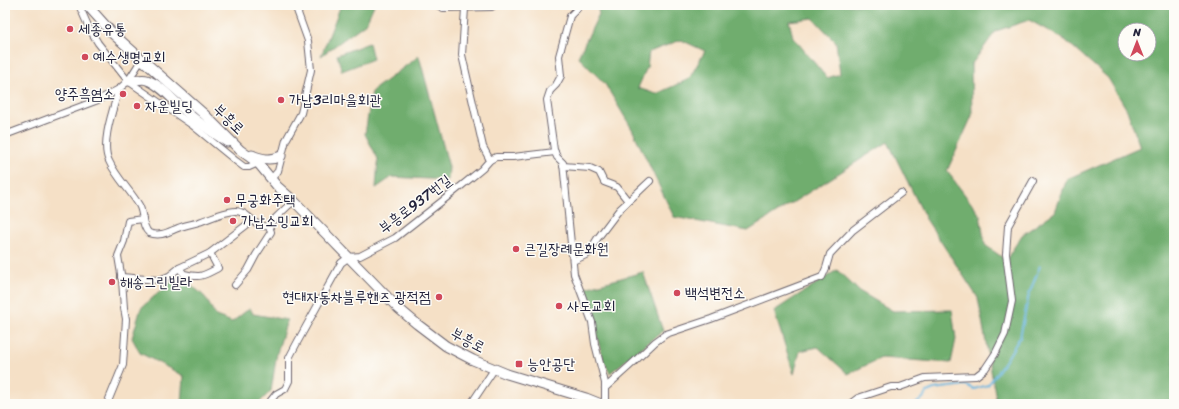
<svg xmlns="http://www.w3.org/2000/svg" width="1179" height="409" viewBox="0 0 1179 409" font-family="Sriracha,'Poor Story',sans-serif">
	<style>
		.forest { fill: #6fad6e; stroke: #486854; fill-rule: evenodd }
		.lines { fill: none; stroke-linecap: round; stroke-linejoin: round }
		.stream { stroke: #67b6e1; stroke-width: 2 }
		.street-casing { stroke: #6c646c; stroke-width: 8 }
		.secondary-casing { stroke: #6c646c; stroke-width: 11 }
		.street { stroke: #fff; stroke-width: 6 }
		.secondary { stroke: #fff; stroke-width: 9 }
		.poi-dot { fill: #d1495b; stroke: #fdfcf7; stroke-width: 1.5 }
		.labels { text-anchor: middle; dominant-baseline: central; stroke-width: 3; stroke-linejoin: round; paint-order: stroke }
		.poi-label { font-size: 15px; fill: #22223b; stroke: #fdfcf7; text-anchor: start }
		.street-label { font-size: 15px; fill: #22223b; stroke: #fdfcf7 }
	</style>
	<rect width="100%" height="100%" fill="#fdfcf7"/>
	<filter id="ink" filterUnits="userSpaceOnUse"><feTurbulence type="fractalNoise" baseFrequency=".025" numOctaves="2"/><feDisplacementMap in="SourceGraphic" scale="8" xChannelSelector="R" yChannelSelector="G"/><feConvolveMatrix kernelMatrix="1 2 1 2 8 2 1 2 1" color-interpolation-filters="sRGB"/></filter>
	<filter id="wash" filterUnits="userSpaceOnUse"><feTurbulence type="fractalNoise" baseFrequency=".012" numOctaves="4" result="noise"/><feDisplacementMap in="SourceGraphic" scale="16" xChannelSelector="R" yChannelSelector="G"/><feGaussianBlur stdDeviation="0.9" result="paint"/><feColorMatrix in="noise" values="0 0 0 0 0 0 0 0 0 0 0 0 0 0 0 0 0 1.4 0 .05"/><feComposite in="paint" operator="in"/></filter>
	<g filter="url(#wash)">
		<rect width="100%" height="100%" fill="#f5e0c6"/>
		<g class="forest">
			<path d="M341,5H374L366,23L321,56Z"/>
			<path d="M597,5H1174V404H997L978,298L926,219L888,142L748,231L674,217L632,129L605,84L578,57L599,14ZM813,18L836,42L840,74L827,78L793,37L789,21ZM1029,20L1065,40L1108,78L1127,110L1140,147L1067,179L1055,212L1022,235L1006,260L985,245L980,215L947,171L972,116L971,65L996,31ZM1125,30H1149V54H1125ZM681,40L705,51L689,79L656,94L638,88L647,67L649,52Z"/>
			<path d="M369,43L373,59L342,71L337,55Z"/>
			<path d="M419,56L449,167L448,180L392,177L376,188L378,159L365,134L372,91Z"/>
			<path d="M837,270L859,291L893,311L952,310L956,339L951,363L881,358L848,374L818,347L800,351L794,374L774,311Z"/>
			<path d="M643,272L663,331L610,373L603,360L585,288Z"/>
			<path d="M174,279L187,281L205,297L216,316L232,322L250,308L253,314L287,320L277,353L271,391L258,404H182L184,376L140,353L132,338L141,308Z"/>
		</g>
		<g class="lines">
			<path class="stream" d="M916,404L923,398L927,392L934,389L966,385L974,389L988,385L1006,360L1020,337L1029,294L1040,266"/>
		</g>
	</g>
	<g filter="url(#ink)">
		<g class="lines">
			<g class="street-casing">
				<g id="street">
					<path d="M79,5L89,28L98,43L128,81L192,125L236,161L244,167H249L258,163"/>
					<path d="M437,5L443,8L492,7L494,5"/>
					<path d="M577,5V9L570,16L559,56L561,76L556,85L550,91L547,100L554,150L557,157L563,163L574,274L592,322L595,344L605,383V404"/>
					<path d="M465,8L462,55L483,147L490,160"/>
					<path d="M119,89C114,107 100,143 109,161C116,177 130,190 139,205C144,213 141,226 149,233C161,237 168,232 178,228C185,225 193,224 199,222C211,218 222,212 235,211C248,210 255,229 267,226C269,225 288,205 294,201"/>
					<path d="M5,135L98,100L119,89L128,81L142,59"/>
					<path d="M563,166L590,168L599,172L604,182L617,187L628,201"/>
					<path d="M272,178L278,171L286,140L301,113L311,70L308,41L295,5"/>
					<path d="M573,261L588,254L597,239L619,210L650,181"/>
					<path d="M179,268L184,274C201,278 203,276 218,268L210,253"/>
					<path d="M121,277L159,280L169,276L179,268L210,253L253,220"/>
					<path d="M235,285L248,270L256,255L271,232L269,226"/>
					<path d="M605,388L635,361L655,342L666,334L711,319L822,277L826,268L830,254L853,230L901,193"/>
					<path d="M107,404L123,365L126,319L124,308L122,280L118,256L124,241L128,221L143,219"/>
					<path d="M268,404L276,394L285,389L289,381V358L298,341L341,263L349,257L360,256L395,238L455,191L482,169L490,160L496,157H513L555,152"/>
					<path d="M471,404L495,368"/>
					<path d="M850,404L858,398L891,387H900L925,378L976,376L985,369L995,354L1005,334L1012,301L1006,254L1008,226L1033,181"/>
				</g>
			</g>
			<g class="secondary-casing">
				<g id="secondary">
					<path d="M87,5L113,34L205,115L240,150L258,163L277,186L294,201L398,308L417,324L446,346L473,360L507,374L586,398L601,404"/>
					<path d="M128,81C134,81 142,78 147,80C161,85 174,101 185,111C198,122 212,132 227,142"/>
					<path d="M252,155C262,159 271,161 281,156"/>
				</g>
			</g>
			<use href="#street" class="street"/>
			<use href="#secondary" class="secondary"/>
		</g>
	</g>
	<g class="poi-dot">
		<circle cx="70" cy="29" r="4"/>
		<circle cx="85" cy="57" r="4"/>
		<circle cx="123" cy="94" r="4"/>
		<circle cx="281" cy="100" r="4"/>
		<circle cx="137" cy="106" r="4"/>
		<circle cx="227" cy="200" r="4"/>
		<circle cx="233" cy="221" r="4"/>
		<circle cx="516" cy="249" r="4"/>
		<circle cx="112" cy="282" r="4"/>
		<circle cx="677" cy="293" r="4"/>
		<circle cx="439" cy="297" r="4"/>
		<circle cx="559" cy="306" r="4"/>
		<rect x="515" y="360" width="8" height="8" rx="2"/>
	</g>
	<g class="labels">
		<g class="poi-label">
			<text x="78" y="29">세종유통</text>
			<text x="93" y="57">예수생명교회</text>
			<text x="115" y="94" text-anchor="end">양주흑염소</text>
			<text x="289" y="100">가납3리마을회관</text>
			<text x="145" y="106">자운빌딩</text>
			<text x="235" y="200">무궁화주택</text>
			<text x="241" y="221">가납소밍교회</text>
			<text x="524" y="249">큰길장례문화원</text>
			<text x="120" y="282">해송그린빌라</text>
			<text x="685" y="293">백석변전소</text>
			<text x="431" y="297" text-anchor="end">현대자동차블루핸즈 광적점</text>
			<text x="567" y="306">사도교회</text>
			<text x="527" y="364">능안공단</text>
		</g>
		<g class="street-label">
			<text transform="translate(229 119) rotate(44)">부흥로</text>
			<text transform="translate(415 204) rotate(-37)">부흥로937번길</text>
			<text transform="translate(468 340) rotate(28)">부흥로</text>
		</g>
	</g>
	<rect width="1179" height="409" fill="none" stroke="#fdfcf7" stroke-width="20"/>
	<g transform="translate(1137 42)"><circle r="19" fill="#fdfcf7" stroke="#a5a5ac"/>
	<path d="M0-3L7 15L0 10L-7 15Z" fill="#d1495b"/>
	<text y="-6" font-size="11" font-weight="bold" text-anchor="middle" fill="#22223b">N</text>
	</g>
</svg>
